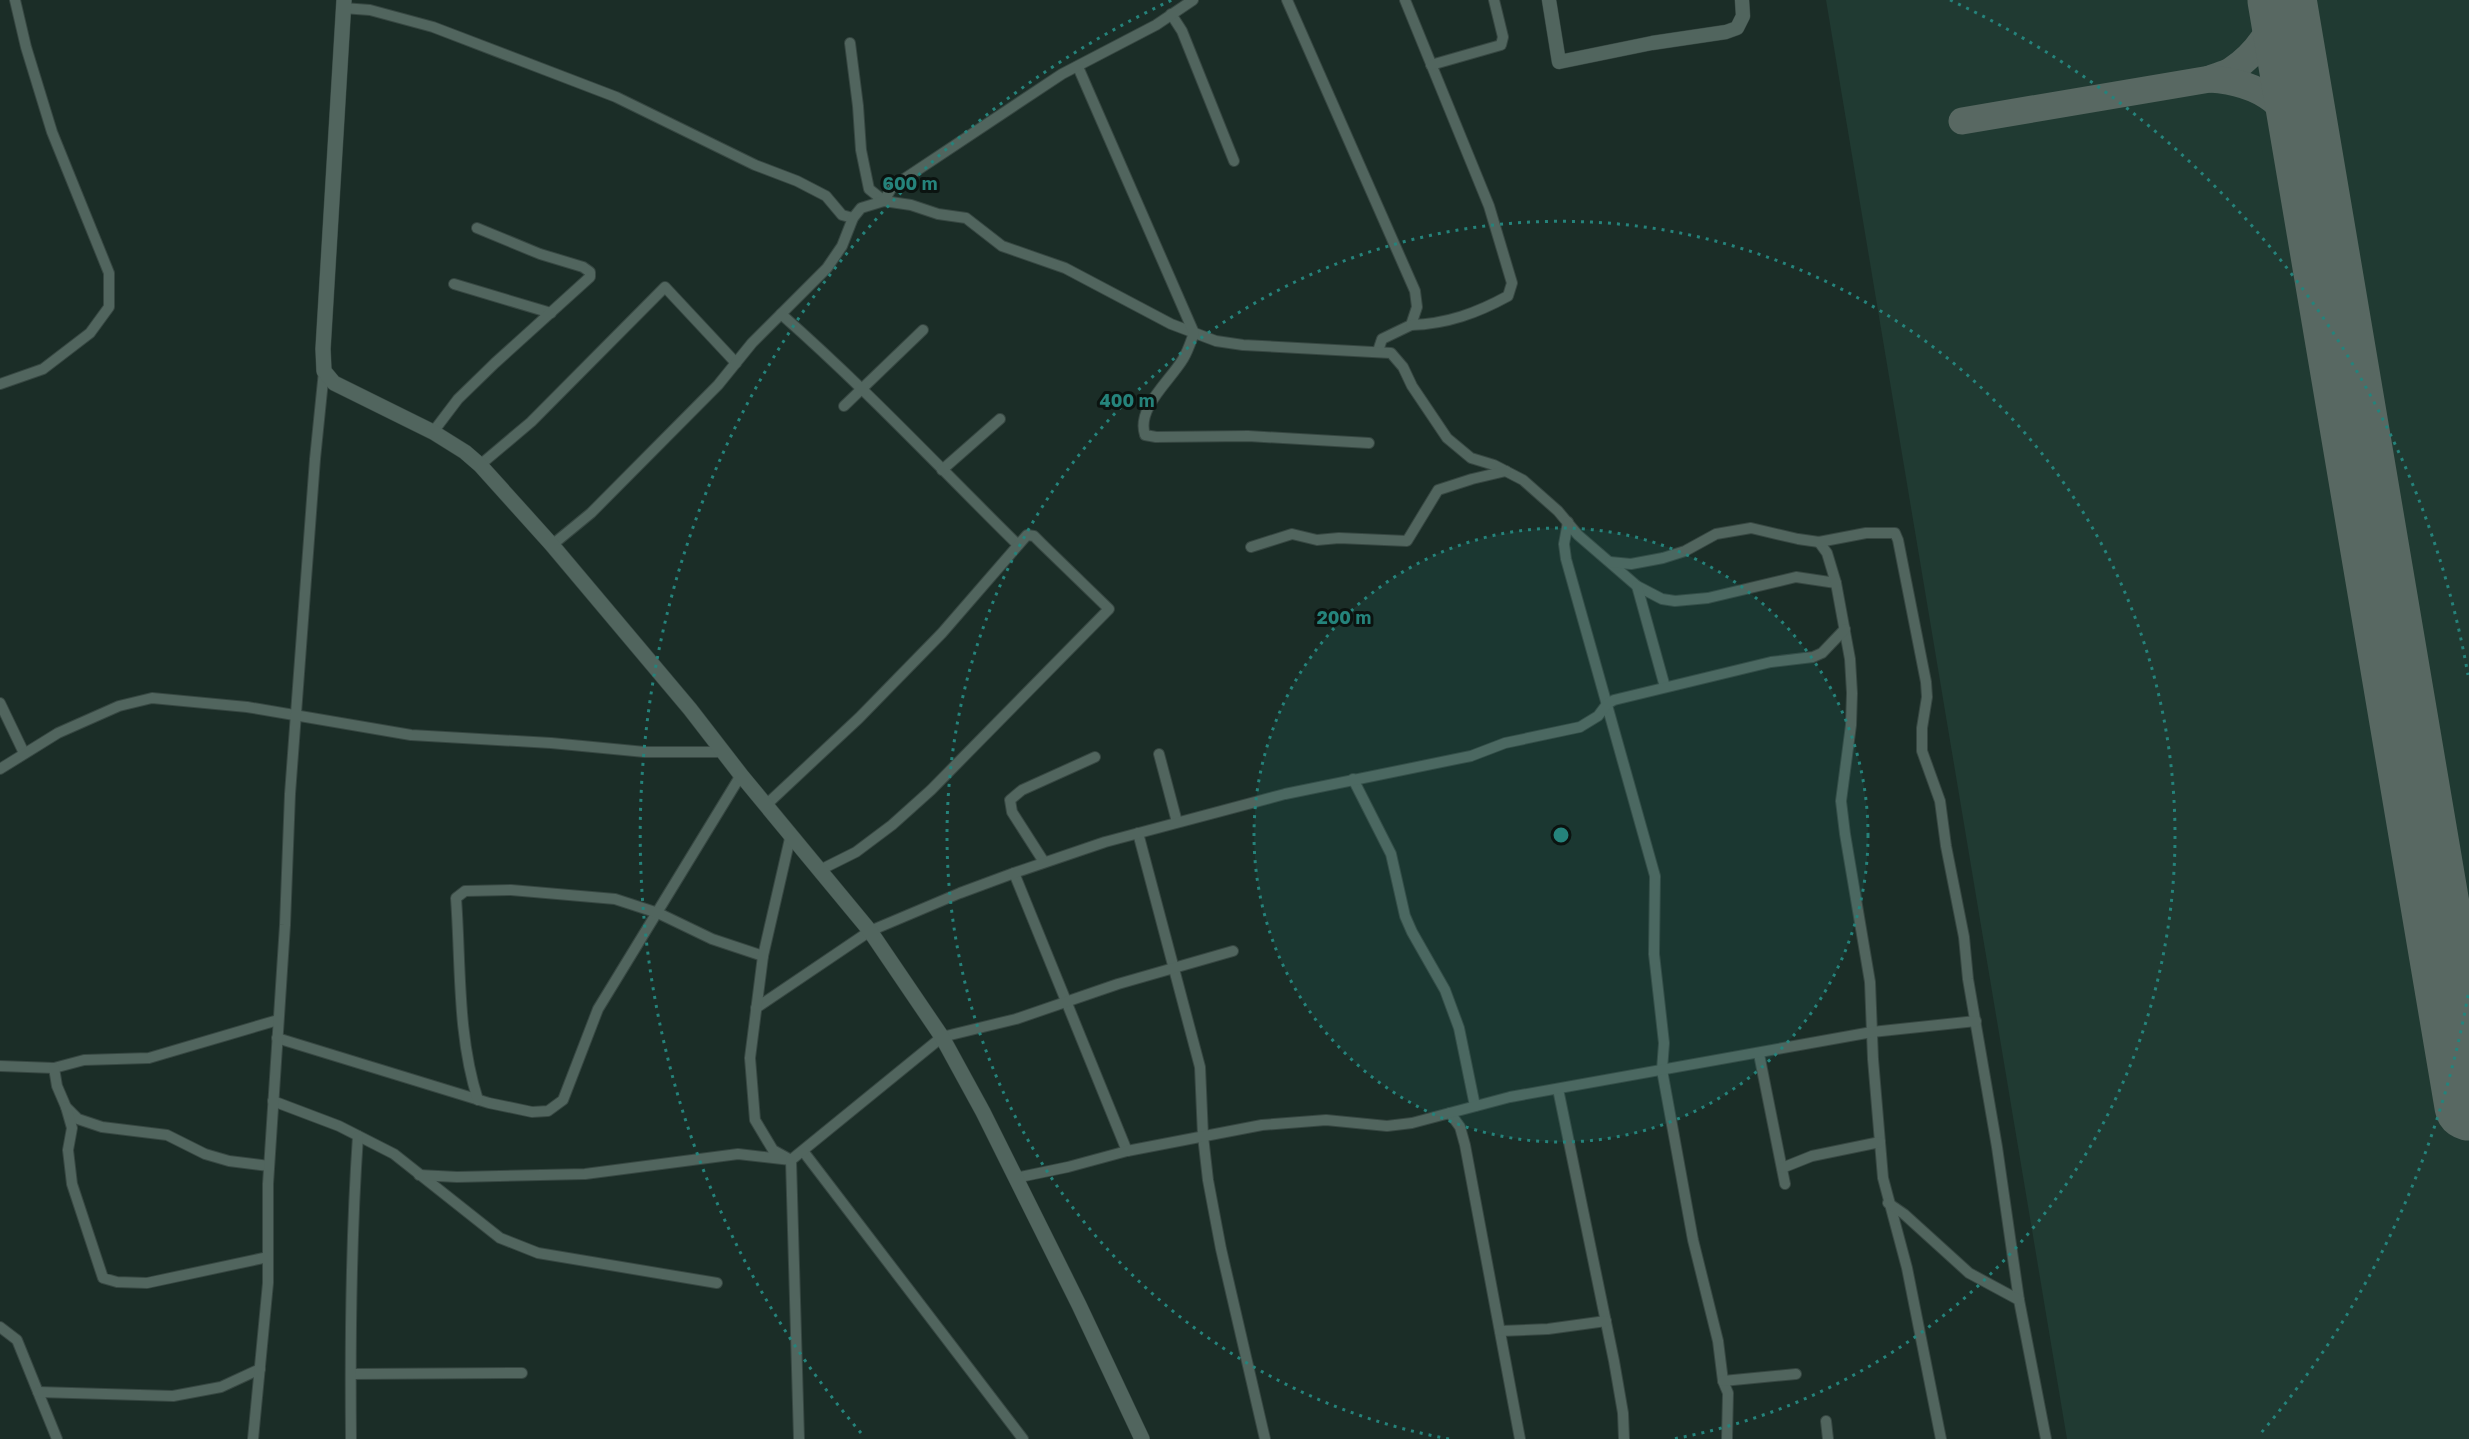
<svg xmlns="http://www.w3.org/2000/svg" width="2469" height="1439" viewBox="0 0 2469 1439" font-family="'Golos Text',sans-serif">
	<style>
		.built { fill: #203a32 }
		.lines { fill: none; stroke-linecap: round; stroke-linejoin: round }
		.taxiway { stroke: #586862; stroke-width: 27 }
		.runway { stroke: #586862; stroke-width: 69 }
		.minor-casing { stroke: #374742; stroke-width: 12 }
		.tertiary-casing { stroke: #374742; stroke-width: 15 }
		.secondary-casing { stroke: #374742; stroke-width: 16 }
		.minor { stroke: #51655e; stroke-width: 10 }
		.tertiary { stroke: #51655e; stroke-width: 14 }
		.secondary { stroke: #51655e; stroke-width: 15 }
		.ring { fill: none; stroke: #25837b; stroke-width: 3; stroke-dasharray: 3 6 }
		.centre { fill: #25837b; stroke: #0b1310; stroke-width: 3 }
		.ring-label { font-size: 18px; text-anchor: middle; font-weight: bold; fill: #25837b; stroke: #0b1310; stroke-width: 6; stroke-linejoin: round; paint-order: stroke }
	</style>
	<rect width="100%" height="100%" fill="#1b2d27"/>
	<path class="built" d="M1826,0H2469V1439H2067Z"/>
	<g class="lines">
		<g class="taxiway">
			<path d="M2210,79C2217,76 2226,74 2232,70C2255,55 2276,27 2279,0"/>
			<path d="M1962,121L2210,79C2264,83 2289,105 2310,154"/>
		</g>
		<path class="runway" d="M2282,0L2469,1106"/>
		<g class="minor-casing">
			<g id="minor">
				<path d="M1287,0L1415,291L1417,307L1411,325L1382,339L1378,351"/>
				<path d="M1405,0L1489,206L1512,283L1508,296C1477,313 1447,324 1411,325"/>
				<path d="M343,8L370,10L433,27L616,97L755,165L797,181L826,196L842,215L853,218"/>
				<path d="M1171,14L1182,31L1234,161"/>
				<path d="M850,43L858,106L861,150L869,189L884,201L911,205L938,214L966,218L1002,246L1065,268L1171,324L1216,341L1243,345L1391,353L1403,367L1412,386L1447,438L1471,458L1494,465L1523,480L1558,511L1578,535L1637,586L1662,599L1675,601L1708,598L1796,577L1836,583"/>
				<path d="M1431,65L1501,45L1503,37L1494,0"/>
				<path d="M1078,67L1194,333C1191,341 1188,351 1183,359C1170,381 1136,408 1145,435L1156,437L1248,436L1369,443"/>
				<path d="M454,284L551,313"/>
				<path d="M781,314C864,387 939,467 1018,545"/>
				<path d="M0,384L43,369L90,333L109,307V273L52,132L26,47L15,0"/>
				<path d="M844,406L923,330"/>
				<path d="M433,432L458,399L495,363L590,277V272L583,267L540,254L477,228"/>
				<path d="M480,465L531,422L665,287L736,363"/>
				<path d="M942,470L1000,419"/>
				<path d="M1568,522L1564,544L1566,559L1655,876L1654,954L1664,1043L1662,1070L1693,1240L1718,1341L1723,1381L1728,1393L1727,1439"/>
				<path d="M1819,542L1827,553L1836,583L1850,659L1852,693L1851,725L1841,801L1845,834L1870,982L1873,1059L1883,1178L1907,1268L1941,1439"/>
				<path d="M552,545L591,513L718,385L752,343L827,268L842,246L853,218L861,208L884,201L892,187L1062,74L1156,25L1193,0"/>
				<path d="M1251,547L1292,534L1317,540L1339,538L1407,541L1438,490L1472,479L1506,471"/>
				<path d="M1610,562L1631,564L1663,558L1685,551L1716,534L1751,528L1798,539L1819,542L1866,533H1895L1898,540L1926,682L1927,697L1922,728V751L1940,801L1946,846L1964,937L1968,979L1997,1147L2019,1300L2046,1439"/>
				<path d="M1637,586L1665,687"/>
				<path d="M0,703L24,753"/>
				<path d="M1159,754L1177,822"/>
				<path d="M0,769L58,733L119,706L152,698L247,707L411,735L551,743L645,752H724"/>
				<path d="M1353,779L1391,854L1405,916L1412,932L1445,990L1459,1028L1475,1106"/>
				<path d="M766,805L859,718L942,633L1027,535L1034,536L1042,544L1109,609L931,790L892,825L856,852L820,870"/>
				<path d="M1138,833L1200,1067L1203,1136L1208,1180L1221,1249L1265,1439"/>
				<path d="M1044,862L1012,812L1010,800L1022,790L1095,757"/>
				<path d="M1014,873L1127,1151"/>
				<path d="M756,1008L870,931L960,893L1014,873L1105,842L1285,794L1471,756L1505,743L1580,727L1598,716L1607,704L1614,700L1771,662L1813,657L1822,653L1845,629"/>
				<path d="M277,1038L489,1103L532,1112L548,1111L563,1100L598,1009L741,775"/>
				<path d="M1759,1054L1785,1184"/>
				<path d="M0,1066L54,1068L84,1060L149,1058L278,1020"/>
				<path d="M54,1068L57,1086L66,1107L78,1119L102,1127L167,1135L205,1154L229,1161L269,1166"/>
				<path d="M1558,1089L1614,1361L1623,1413L1624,1439"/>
				<path d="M478,1100C457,1035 461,965 456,898L465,891L511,890L615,899L658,913L712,939L763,956"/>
				<path d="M273,1101L339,1126L394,1154L500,1238L538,1253L717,1283"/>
				<path d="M66,1107L72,1128L68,1150L72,1184L103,1278L117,1282L147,1283L268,1257"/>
				<path d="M1450,1113L1460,1127L1465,1145L1520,1439"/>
				<path d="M803,1151L1023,1439"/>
				<path d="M1782,1168L1812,1156L1880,1142"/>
				<path d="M419,1175L457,1177L585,1174L738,1154L791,1160L773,1150L755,1120L750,1058L763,956L791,834"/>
				<path d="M1015,1178L1068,1167L1127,1151L1262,1125L1326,1120L1387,1126L1412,1123L1510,1097L1872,1032L1976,1021"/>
				<path d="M1888,1203L1904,1214L1969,1273L2019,1300"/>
				<path d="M0,1327L17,1340L57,1439"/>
				<path d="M1500,1331L1548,1329L1606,1321"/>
				<path d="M351,1374L522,1373"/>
				<path d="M1723,1381L1796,1374"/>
				<path d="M38,1392L173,1396L221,1387L260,1369"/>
				<path d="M1826,1421L1828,1439"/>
				<path d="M253,1439L268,1283V1184L285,925L290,794L315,459L324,371"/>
				<path d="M351,1439C350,1338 351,1237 358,1136"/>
				<path d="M799,1439L791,1160L942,1037L1016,1019L1118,984L1233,951"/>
			</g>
		</g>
		<g class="tertiary-casing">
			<path id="tertiary" d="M1549,0L1559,62L1652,43L1726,32L1737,28L1743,16L1742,0"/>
		</g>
		<g class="secondary-casing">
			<path id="secondary" d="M344,0L323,349L324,371L334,383L433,432L465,452L480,465L552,545L690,709L741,775L870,931L942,1037L983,1112L1079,1305L1142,1439"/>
		</g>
		<use href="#minor" class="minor"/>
		<use href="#tertiary" class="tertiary"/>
		<use href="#secondary" class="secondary"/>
	</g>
	<circle cx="1561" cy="835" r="307" fill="#25837b" fill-opacity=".12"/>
	<g class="ring">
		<circle cx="1561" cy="835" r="307"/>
		<path d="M1449 1439A614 614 0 1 1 1673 1439"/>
		<path d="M2468 995A921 921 0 0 1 2261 1433M861 1433A921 921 0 0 1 1172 0M1950 0A921 921 0 0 1 2468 675"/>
	</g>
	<circle cx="1561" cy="835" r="9" class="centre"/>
	<g class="ring-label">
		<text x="910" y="190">600 m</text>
		<text x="1127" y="407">400 m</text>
		<text x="1344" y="624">200 m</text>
	</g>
</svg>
